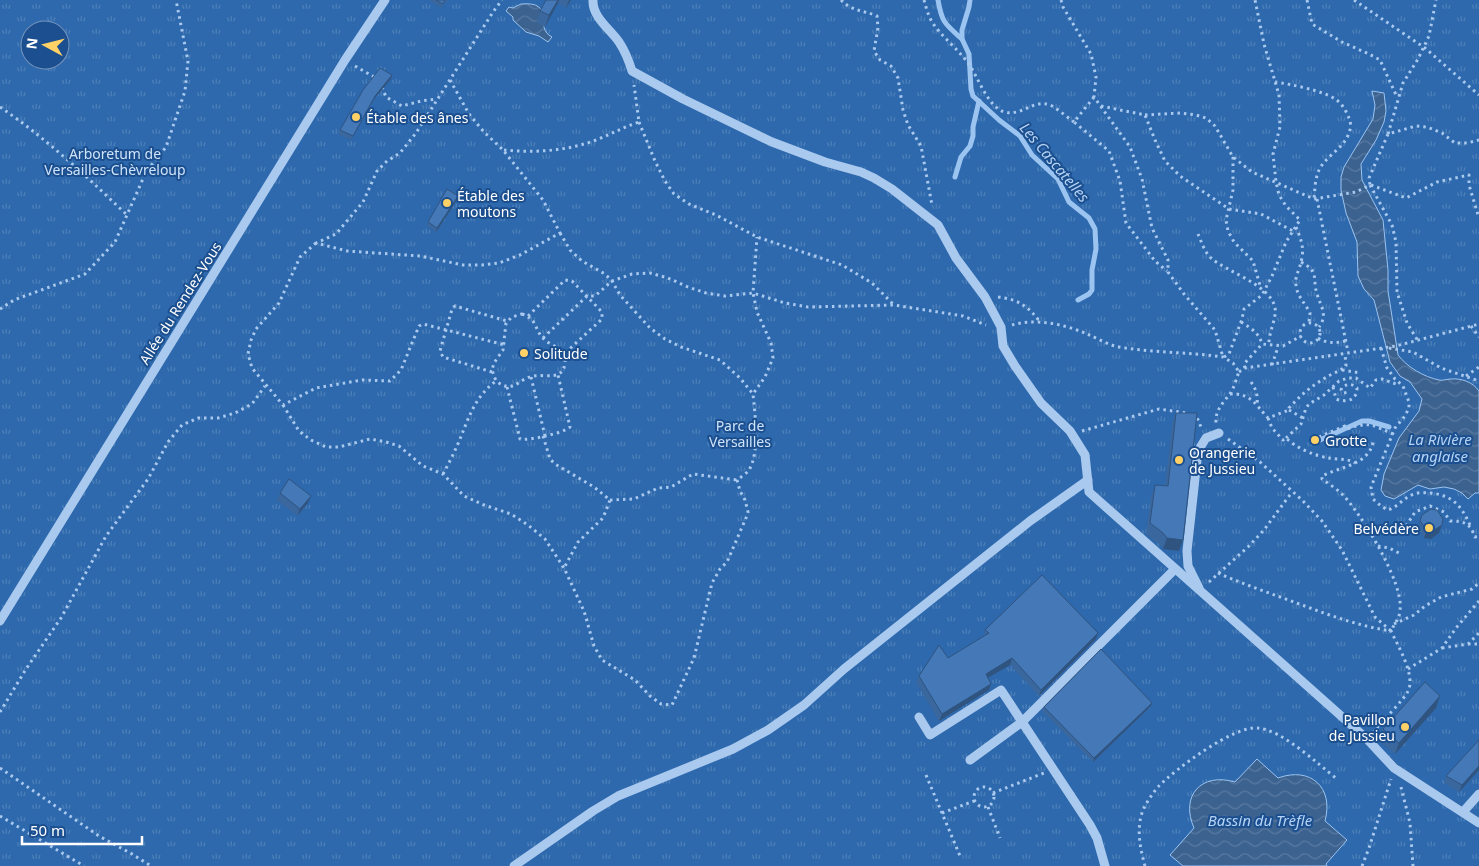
<svg xmlns="http://www.w3.org/2000/svg" width="1479" height="866" viewBox="0 0 1479 866" font-family="'Noto Sans',sans-serif">
	<style>
		.park { fill: url(#park-tufts); fill-rule: evenodd }
		.water { fill: url(#water-waves); stroke: #9cc4f0 }
		.lines { fill: none; stroke-linecap: round; stroke-linejoin: round }
		.stream { stroke: #9cc4f0; stroke-width: 5 }
		.path { stroke: #a9c9ee; stroke-width: 3; stroke-dasharray: 2.5 4; stroke-linecap: butt }
		.minor { stroke: #a9c9ee; stroke-width: 9 }
		.wall { fill: #3a679d }
		.shaded-wall { fill: #305480 }
		.building { fill: #4478b7; stroke: #305480 }
		.poi-dot { fill: #ffd166; stroke: #1b4f8f; stroke-width: 2 }
		.labels { text-anchor: middle; dominant-baseline: central; stroke-width: 4; stroke-linejoin: round; paint-order: stroke }
		.poi-label { font-size: 14px; fill: #fff; stroke: #1b4f8f; text-anchor: start }
		.park-label { font-size: 14px; fill: #cfe3fa; stroke: #1b4f8f }
		.street-label { font-size: 14px; fill: #fff; stroke: #1b4f8f }
		.water-label { font-size: 15px; font-style: italic; fill: #b5d3f5; stroke: #1b4f8f }
	</style>
	<defs>
		<pattern id="park-tufts" width="24" height="20" patternUnits="userSpaceOnUse" patternTransform="scale(1.25)"><rect width="24" height="20" fill="#2e69ad"/><path d="M3 7l-1-3M5 7V3M7 7l1-3M15 17l-1-3M17 17v-4M19 17l1-3" fill="none" stroke="#4d80b9"/></pattern>
		<pattern id="water-waves" width="16" height="10" patternUnits="userSpaceOnUse" patternTransform="scale(1.25)"><rect width="16" height="10" fill="#3c6290"/><path d="M0 5q4-4 8 0t8 0" fill="none" stroke="#597aa1"/></pattern>
	</defs>
	<rect width="100%" height="100%" fill="#1b4f8f"/>
	<path class="park" d="M0,0H1479V866H0ZM30,30H60V60H30Z"/>
	<g class="water">
		<path d="M521,4C557,1 533,28 552,37L548,42L539,36L526,32L513,20V17L506,11L509,7L513,8Z"/>
		<path d="M1372,91L1384,93L1386,111L1384,122L1376,140L1361,164L1362,180L1383,220L1388,270V291L1398,355C1407,367 1424,377 1439,380C1442,381 1447,379 1451,379C1461,378 1473,382 1479,391V493H1475L1468,499L1462,493L1454,489L1444,487L1430,489L1418,485L1394,499L1385,496L1381,490L1384,474L1399,438L1419,411L1422,399L1410,382L1400,376L1390,362L1374,300L1364,289L1358,276L1357,242L1346,213L1341,190V177L1344,167L1373,119L1375,105Z"/>
		<path d="M1257,759L1278,778C1311,766 1334,788 1325,821L1347,840L1326,864L1327,866H1183L1170,855L1194,828C1180,796 1201,772 1235,782Z"/>
	</g>
	<g class="lines">
		<g class="stream">
			<path d="M938,0C942,23 945,24 962,39"/>
			<path d="M970,0L969,7L962,30V39L969,54L971,89L973,96L999,120L1020,136L1032,155L1058,179L1069,202L1089,218L1095,229L1096,249L1092,270V290L1089,294L1078,300"/>
			<path d="M955,177L961,157L970,146L973,136V127L979,101"/>
			<path d="M1320,440L1362,421H1369L1389,427"/>
		</g>
		<g class="path">
			<path d="M841,0C853,12 863,10 877,16L878,28L874,51L880,60L891,66L898,78L903,110L908,125L921,146L932,205"/>
			<path d="M924,0C926,7 928,15 932,22C942,37 957,48 968,63C978,76 987,106 1004,112C1023,117 1034,97 1052,106C1059,110 1067,117 1074,122"/>
			<path d="M1061,0L1063,7L1091,54L1096,77L1094,97L1130,147L1142,179L1152,228L1168,260V272L1184,294L1215,330L1223,357"/>
			<path d="M1307,0L1312,24L1342,42L1369,54L1380,60L1397,97"/>
			<path d="M1354,0L1425,48L1479,95"/>
			<path d="M355,66L376,78"/>
			<path d="M450,80L469,114L484,132L503,150L543,200L560,233L520,255L499,263L482,265H463L420,256L347,251L316,243L336,234L363,202L377,171L387,161L400,153L416,133L493,12L502,0"/>
			<path d="M1275,82C1290,84 1324,91 1335,99C1342,103 1346,111 1349,118C1351,122 1351,128 1349,133C1344,147 1330,154 1322,165C1315,174 1315,188 1314,199"/>
			<path d="M382,87L386,97L402,106L421,101L437,99"/>
			<path d="M1094,97L1074,122L1109,151L1120,181L1126,223L1155,261L1167,271"/>
			<path d="M1101,106L1145,115L1155,140L1165,161L1180,176L1229,209L1261,214L1293,231"/>
			<path d="M0,107C46,138 87,177 127,215"/>
			<path d="M1145,115L1180,113L1196,115L1206,118L1215,126L1233,157L1252,172L1314,199L1356,192L1370,185L1369,178L1388,134L1416,126L1427,127L1442,133L1455,143H1467L1479,140"/>
			<path d="M639,122L655,161L665,181L674,194L689,204L716,215L757,237L842,265L872,283L893,304"/>
			<path d="M1388,134L1403,83L1418,59L1429,36L1436,0"/>
			<path d="M504,150C535,153 567,151 596,140C611,134 624,127 639,122L634,85"/>
			<path d="M1233,157V190L1226,220L1228,231L1234,242L1253,261L1261,289"/>
			<path d="M1370,185L1392,225L1396,242L1397,292L1407,323L1418,341"/>
			<path d="M1371,185L1406,198L1437,182L1469,175V185L1479,218"/>
			<path d="M1317,199L1348,352"/>
			<path d="M1296,227C1303,244 1305,251 1299,269C1297,274 1295,279 1296,285C1297,296 1305,303 1310,313L1309,323"/>
			<path d="M560,233L570,250L582,261L605,274L612,281L620,295L650,328L665,339L681,347L720,360L740,378L753,394"/>
			<path d="M1198,234C1201,241 1205,253 1211,258C1227,272 1271,285 1275,308C1277,318 1268,333 1269,346"/>
			<path d="M316,243L300,257L279,303L256,329L251,340L248,354L252,368L283,405L316,388L362,380L390,381L401,370L419,326L423,324L505,345"/>
			<path d="M1301,262C1320,272 1312,278 1317,294C1321,307 1328,315 1319,327"/>
			<path d="M998,297C1018,299 1029,307 1040,322"/>
			<path d="M0,309L14,300L85,274L115,242L146,172L166,147L185,91L188,61L176,0"/>
			<path d="M522,314C538,319 534,330 544,339C552,347 567,348 565,363C563,381 546,374 534,376C518,378 514,395 496,381L492,370L494,363L503,350L506,323L512,317Z"/>
			<path d="M528,316L565,280L572,281L602,312V319L564,354"/>
			<path d="M1241,322C1251,328 1259,333 1262,344"/>
			<circle cx="1310" cy="333" r="10"/>
			<path d="M1012,325C1036,318 1064,324 1087,334C1097,338 1108,345 1119,347C1154,353 1189,352 1223,357L1233,363L1239,372C1236,379 1234,389 1229,395C1222,404 1215,411 1216,423"/>
			<path d="M1471,326L1479,337"/>
			<path d="M543,338L587,296H595L612,281L632,274L650,273L668,278L688,287L706,293L725,296L753,293L785,303L808,307L894,305L963,316L986,325"/>
			<path d="M1318,338C1328,344 1335,343 1346,341"/>
			<path d="M1381,348L1387,368L1395,379L1403,386L1409,402V408L1405,416L1395,428L1371,487L1373,499L1381,506L1388,510C1398,507 1404,497 1414,494C1419,492 1425,493 1430,493C1452,495 1461,505 1470,525"/>
			<path d="M1389,348L1413,352L1441,368L1479,381"/>
			<path d="M1224,357L1229,354L1242,319L1244,309L1262,295L1272,276L1286,242L1300,220L1286,206L1279,195L1276,182L1273,154L1280,127L1279,95L1264,44L1255,0"/>
			<path d="M1272,365L1278,347"/>
			<path d="M1245,368L1244,364L1262,344L1283,346L1301,336"/>
			<path d="M1342,370L1361,373"/>
			<path d="M492,372L443,357L440,351L452,309L455,306L507,321"/>
			<path d="M1239,372L1245,368L1396,346L1479,324"/>
			<path d="M1466,376L1479,367"/>
			<path d="M531,377L545,436"/>
			<path d="M1251,382C1256,389 1258,395 1257,404"/>
			<path d="M507,387L520,439C528,441 564,433 570,427L558,375"/>
			<path d="M1333,387L1336,399C1347,403 1357,400 1357,388C1351,383 1348,384 1342,387L1341,390L1344,393L1348,392"/>
			<path d="M1230,394C1251,393 1255,404 1268,418L1289,410V408C1299,397 1310,387 1322,380C1330,374 1339,372 1346,366L1345,353"/>
			<path d="M283,405L299,431L311,440L326,447H339L370,439L386,442L399,446L423,466L443,474L464,496L484,505L511,514L528,525L545,539L564,568L584,611L594,646L602,660L635,680L650,696L661,704L672,705L694,658L712,583L720,569L727,562L746,518L748,512L745,500L740,491L737,480C741,477 747,473 749,470C760,452 755,414 753,394L765,377L773,358L771,343L757,312L753,293L757,237"/>
			<path d="M1289,410L1303,418"/>
			<path d="M1193,415H1196L1201,427"/>
			<path d="M1268,418L1272,428L1283,440L1286,438C1296,448 1315,456 1329,458C1338,460 1347,458 1355,463"/>
			<path d="M1082,431L1159,409L1187,413"/>
			<path d="M543,436L550,459L555,464L594,487L610,500L603,518L578,542L564,568"/>
			<path d="M1319,437L1345,426L1347,429C1370,421 1372,425 1393,434"/>
			<path d="M1286,438L1301,424L1306,408L1309,404L1324,395L1339,381L1348,378H1356L1370,388L1376,380L1382,379L1399,385"/>
			<path d="M1228,439L1260,462L1302,500L1322,521L1342,550L1375,617L1391,631C1394,624 1400,618 1400,610C1404,583 1362,515 1343,495C1337,489 1329,484 1322,479V476C1339,467 1369,465 1373,442"/>
			<path d="M443,474C448,465 453,455 457,446C468,421 473,398 496,381"/>
			<path d="M610,500L634,499L658,488L671,487L693,474L737,480"/>
			<path d="M1406,526L1415,512L1430,506L1444,512L1450,521C1464,521 1470,523 1475,537L1479,536"/>
			<path d="M1378,546L1389,548L1399,553"/>
			<path d="M1218,573C1243,584 1269,593 1294,602C1326,614 1358,626 1391,631C1398,646 1416,676 1408,691C1404,700 1382,721 1374,731"/>
			<path d="M1209,582L1249,546L1264,530L1292,492"/>
			<path d="M1394,624L1414,615L1425,606L1441,597L1472,589L1479,583"/>
			<path d="M1468,644H1479"/>
			<path d="M1442,648L1468,644L1479,633"/>
			<path d="M1408,669L1442,648L1456,628L1479,601"/>
			<path d="M0,712L26,669L61,618L106,536L148,479L168,442L182,425L198,418H218L235,413L252,404L265,386"/>
			<path d="M0,768L99,836L132,854L151,866"/>
			<path d="M926,775L960,856"/>
			<circle cx="984" cy="797" r="10"/>
			<path d="M1401,787L1410,823L1413,866"/>
			<path d="M993,793L1044,773"/>
			<path d="M988,807L1000,838"/>
			<path d="M942,813L974,801"/>
			<path d="M0,816L84,866"/>
			<path d="M1145,866C1140,848 1136,828 1143,810C1147,802 1152,794 1158,787C1174,770 1234,725 1258,728C1282,730 1318,764 1337,779"/>
			<path d="M1362,866L1369,848L1391,779"/>
		</g>
		<g class="minor">
			<path d="M593,0C592,17 610,29 619,42C625,51 629,61 632,71L683,99L772,142L825,162L861,172L874,178L892,189L938,225L956,258L985,297L1001,327L1003,346L1015,366L1041,403L1070,431L1085,455L1089,492L1367,739L1394,768L1479,823"/>
			<path d="M1199,588L1188,566L1187,551L1198,451L1206,438L1219,433"/>
			<path d="M0,621L345,60L385,0"/>
			<path d="M919,717L930,735L1001,690L1090,825L1097,838L1105,866"/>
			<path d="M970,760L1022,722L1175,569"/>
			<path d="M1463,812L1479,794"/>
			<path d="M514,866L593,811L618,796L733,749L768,730L804,705L844,669L1030,521L1088,480"/>
		</g>
	</g>
	<g class="wall">
		<path d="M431,0H448L447,2H445L442,8L430,1Z"/>
		<path d="M546,0H571L566,8L558,3L545,27L536,22Z"/>
		<path d="M391,79L374,99L351,140L338,134L340,130Z"/>
		<path d="M457,200L436,232L427,226L428,222Z"/>
		<path d="M1176,413L1179,551L1163,549L1159,544L1146,534L1151,496L1155,485L1165,486L1172,424Z"/>
		<path d="M280,493L311,496L308,503L297,516L277,500Z"/>
		<path d="M1422,515L1442,525L1439,533L1431,539L1424,538L1418,528Z"/>
		<path d="M985,630L1098,633L1096,639L1039,696L1010,665L988,678L991,684L989,690L939,721L916,682L919,676L984,637Z"/>
		<path d="M1151,706L1093,762L1042,711L1044,707Z"/>
		<path d="M1436,708L1395,754L1379,741L1383,729Z"/>
		<path d="M1479,740V770L1459,792L1444,783L1446,776Z"/>
	</g>
	<g class="shaded-wall">
		<path d="M558,0H559L558,3L545,27L549,15Z"/>
		<path d="M569,0H571L566,8Z"/>
		<path d="M392,75L391,79L374,99L351,140L375,96Z"/>
		<path d="M458,196L457,200L436,232L437,228Z"/>
		<path d="M311,496L308,503L297,516L300,509Z"/>
		<path d="M1442,525L1439,533L1431,539L1424,538L1427,530Z"/>
		<path d="M1167,538L1183,540L1179,551L1163,549Z"/>
		<path d="M1098,633L1096,639L1039,696L1041,690Z"/>
		<path d="M1012,658L1010,665L984,680L986,674Z"/>
		<path d="M991,684L989,690L939,721L942,714Z"/>
		<path d="M1440,696L1436,708L1395,754L1399,743Z"/>
		<path d="M1152,703L1151,706L1093,762L1094,758Z"/>
		<path d="M1479,766V770L1459,792L1462,785Z"/>
	</g>
	<g class="building">
		<path d="M436,0H445L443,4Z"/>
		<path d="M546,0H558L549,15L540,11Z"/>
		<path d="M380,68L392,75L375,96L353,136L340,130L363,90Z"/>
		<path d="M447,189L458,196L437,228L428,222Z"/>
		<path d="M1176,413H1197L1183,540L1167,538L1163,533L1150,523L1155,485L1168,486Z"/>
		<path d="M289,479L311,496L300,509L280,493Z"/>
		<path d="M1431,509L1437,510L1443,519L1442,525L1433,531L1427,530L1420,521L1422,515Z"/>
		<path d="M1042,575L1098,633L1041,690L1012,658L986,674L991,684L942,714L919,676L939,645L948,658L989,633L985,630Z"/>
		<path d="M1101,649L1152,703L1094,758L1044,707Z"/>
		<path d="M1425,682L1440,696L1399,743L1383,729Z"/>
		<path d="M1479,740V766L1462,785L1446,776Z"/>
	</g>
	<g class="poi-dot">
		<circle cx="356" cy="117" r="5"/>
		<circle cx="447" cy="203" r="5"/>
		<circle cx="524" cy="353" r="5"/>
		<circle cx="1315" cy="440" r="5"/>
		<circle cx="1179" cy="460" r="5"/>
		<circle cx="1429" cy="528" r="5"/>
		<circle cx="1405" cy="727" r="5"/>
	</g>
	<g class="labels">
		<g class="poi-label">
			<text x="366" y="117">Étable des ânes</text>
			<text x="457" y="195">Étable des<tspan x="457" dy="16">moutons</tspan></text>
			<text x="534" y="353">Solitude</text>
			<text x="1325" y="440">Grotte</text>
			<text x="1189" y="452">Orangerie<tspan x="1189" dy="16">de Jussieu</tspan></text>
			<text x="1419" y="528" text-anchor="end">Belvédère</text>
			<text x="1395" y="719" text-anchor="end">Pavillon<tspan x="1395" dy="16">de Jussieu</tspan></text>
		</g>
		<g class="park-label">
			<text x="115" y="153">Arboretum de<tspan x="115" dy="16">Versailles-Chèvreloup</tspan></text>
			<text x="740" y="425">Parc de<tspan x="740" dy="16">Versailles</tspan></text>
		</g>
		<g class="street-label">
			<text transform="translate(180 303) rotate(-58)">Allée du Rendez-Vous</text>
		</g>
		<g class="water-label">
			<text transform="translate(1055 162) rotate(50)">Les Cascatelles</text>
			<text x="1440" y="439">La Rivière<tspan x="1440" dy="17">anglaise</tspan></text>
			<text x="1260" y="820">Bassin du Trèfle</text>
		</g>
	</g>
	<g transform="translate(45 45) rotate(277)"><circle r="24" fill="#1b4f8f" stroke="#7695bc"/>
	<path d="M0-4L9 19L0 12L-9 19Z" fill="#ffd166"/>
	<text y="-8" font-size="14" font-weight="bold" text-anchor="middle" fill="#ffffff">N</text>
	</g>
	<path d="M22 836v8h120v-8" fill="none" stroke="#ffffff" stroke-width="2.5"/>
	<text x="30" y="836" font-size="15" fill="#ffffff" stroke="#1b4f8f" stroke-width="4" paint-order="stroke">50 m</text>
</svg>
